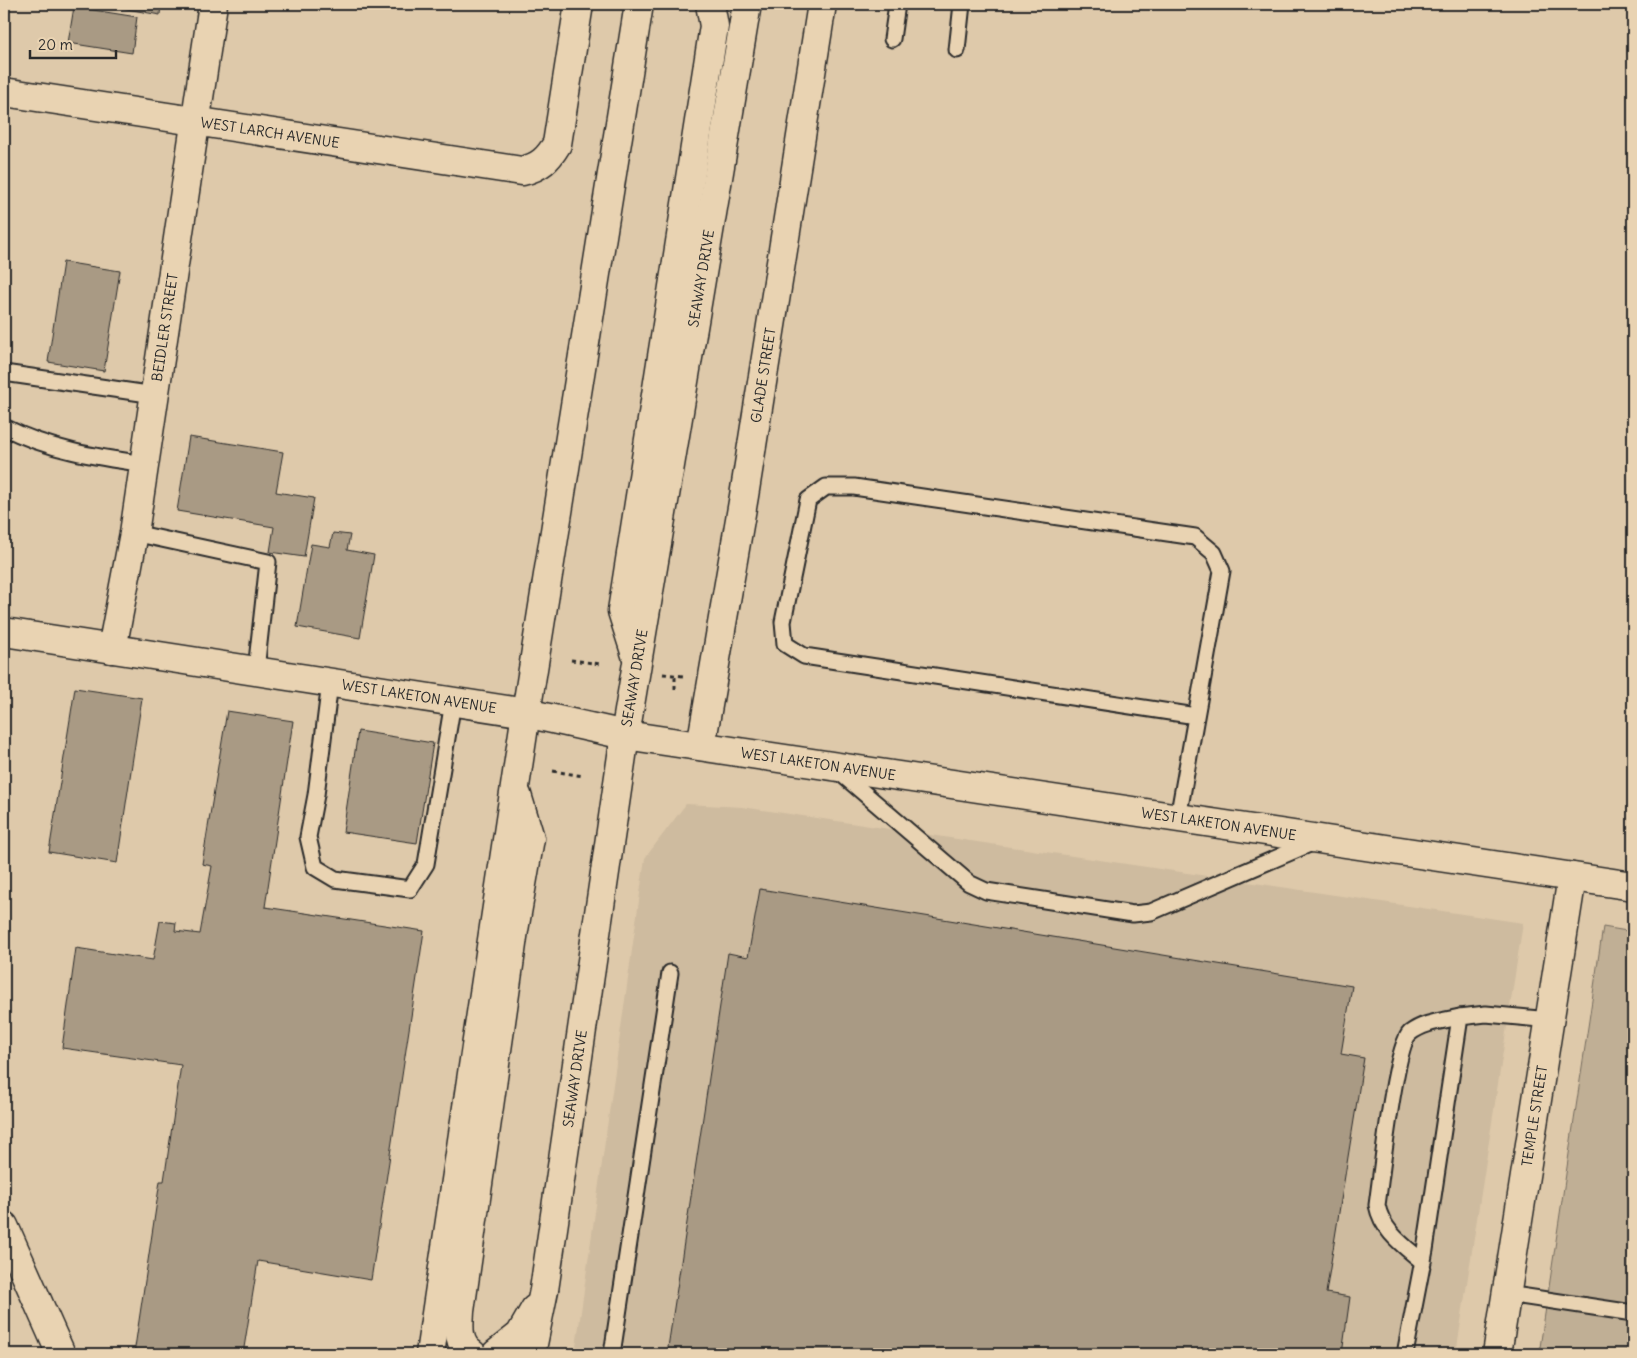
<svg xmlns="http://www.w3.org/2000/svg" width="1637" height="1358" viewBox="0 0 1637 1358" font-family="Delius,sans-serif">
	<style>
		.built { fill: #cebb9f }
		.green { fill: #c0af95; stroke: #766d60 }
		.building { fill: #a99a84; stroke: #2b2b2b }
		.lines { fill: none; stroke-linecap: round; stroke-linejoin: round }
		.service-casing { stroke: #2b2b2b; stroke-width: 19 }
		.minor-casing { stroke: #2b2b2b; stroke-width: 31 }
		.secondary-casing { stroke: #2b2b2b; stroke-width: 31 }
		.trunk-casing { stroke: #2b2b2b; stroke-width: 31 }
		.path { stroke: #2b2b2b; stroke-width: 3; stroke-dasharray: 4 4; stroke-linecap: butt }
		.service { stroke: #e9d3b2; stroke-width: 15 }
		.minor { stroke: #e9d3b2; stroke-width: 28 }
		.secondary { stroke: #e9d3b2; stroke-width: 28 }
		.trunk { stroke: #e9d3b2; stroke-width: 28 }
		.labels { text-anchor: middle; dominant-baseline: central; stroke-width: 4.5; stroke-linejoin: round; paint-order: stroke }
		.street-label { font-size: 14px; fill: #2b2b2b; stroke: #e9d3b2 }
	</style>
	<rect width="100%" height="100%" fill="#dec9aa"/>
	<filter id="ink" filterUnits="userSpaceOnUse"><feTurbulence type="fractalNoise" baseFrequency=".02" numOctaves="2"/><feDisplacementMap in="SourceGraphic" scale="10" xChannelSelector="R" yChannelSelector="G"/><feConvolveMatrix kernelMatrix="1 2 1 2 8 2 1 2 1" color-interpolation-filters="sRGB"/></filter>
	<g filter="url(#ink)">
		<path class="built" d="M686,804L742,807L1523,923L1456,1354H575L645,858Z"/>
		<path class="green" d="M1603,927L1633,932V1354H1539Z"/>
		<g class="building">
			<path d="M99,4H161L160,15Z"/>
			<path d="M74,7L137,17L132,53L68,43Z"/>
			<path d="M63,262L120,271L104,371L48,362Z"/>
			<path d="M189,437L283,452L276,492L314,498L304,557L270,552L274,527L177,511Z"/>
			<path d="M333,533L350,535L347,550L374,555L360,638L297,627L311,544L330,547Z"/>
			<path d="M75,688L142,698L117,863L49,852Z"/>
			<path d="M227,711L293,721L265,907L424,931L371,1280L258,1261L243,1354H134L160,1181H164L181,1065L62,1048L76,948L153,960L160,921L176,923L175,931L200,934L212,866L202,864Z"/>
			<path d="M358,731L433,743L417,843L343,832Z"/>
			<path d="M760,889L1352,986L1341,1054L1364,1058L1326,1293L1350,1297L1342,1354H667L728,953L748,957Z"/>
		</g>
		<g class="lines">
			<g class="service-casing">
				<g id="service">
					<path d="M892,39L897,4"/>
					<path d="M957,50L962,4"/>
					<path d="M4,373L155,395"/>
					<path d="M4,427C49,450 96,457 145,464"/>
					<path d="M134,533L268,562L256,670"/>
					<path d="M330,683L316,795L308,837L315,867L335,879L410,889L426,864L453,702"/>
					<path d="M837,770L969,883L986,891L1133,914L1151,912L1314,842"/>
					<path d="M1178,818L1222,571L1214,553L1195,537L854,487H826L808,500L783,622L785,644L804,656L1196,716"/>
					<path d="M1423,1262C1403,1245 1382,1231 1377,1205C1381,1178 1395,1046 1410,1033C1424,1022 1443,1021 1460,1017"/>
					<path d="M1507,1294L1633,1313"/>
					<path d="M612,1354L670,973"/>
					<path d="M1405,1354L1425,1250L1460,1017L1486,1014L1550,1020"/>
				</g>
			</g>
			<g class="minor-casing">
				<g id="minor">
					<path id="s1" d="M4,92L522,171C540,167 548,159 557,144L579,4"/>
					<path id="s2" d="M112,649L134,533L213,4"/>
					<path id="s3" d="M701,746L744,496L822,4"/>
					<path d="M4,1226L61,1354"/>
					<path id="s4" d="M1497,1354L1572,877"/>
				</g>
			</g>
			<g class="secondary-casing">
				<g id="secondary">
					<path id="s5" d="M4,632L526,713L625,735L1633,886"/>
				</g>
			</g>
			<g class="trunk-casing">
				<g id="trunk">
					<path d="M636,655L622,611L714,26L710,4"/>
					<path d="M430,1354L526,713L639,4"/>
					<path d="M472,1354C457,1344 459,1327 460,1311L514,930L530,838L517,795"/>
					<path d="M496,1354L520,1335L535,1309"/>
					<path id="s6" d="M531,1354L544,1290L625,735L747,4"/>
				</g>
			</g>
			<g class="path">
				<path d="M571,660L601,664"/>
				<path d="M663,674L684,676"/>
				<path d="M675,689V675"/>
				<path d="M553,771L583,776"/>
			</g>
			<use href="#service" class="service"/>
			<use href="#minor" class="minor"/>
			<use href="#secondary" class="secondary"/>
			<use href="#trunk" class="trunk"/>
		</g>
	</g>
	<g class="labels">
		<g class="street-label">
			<text stroke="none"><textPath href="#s1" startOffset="269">WEST LARCH AVENUE</textPath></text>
			<text stroke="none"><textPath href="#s6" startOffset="1089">SEAWAY DRIVE</textPath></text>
			<text stroke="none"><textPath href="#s2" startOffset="326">BEIDLER STREET</textPath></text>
			<text stroke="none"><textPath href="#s3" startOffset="376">GLADE STREET</textPath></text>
			<text stroke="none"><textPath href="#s6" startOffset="684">SEAWAY DRIVE</textPath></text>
			<text stroke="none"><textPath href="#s5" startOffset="420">WEST LAKETON AVENUE</textPath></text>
			<text stroke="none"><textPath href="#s5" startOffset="825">WEST LAKETON AVENUE</textPath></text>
			<text stroke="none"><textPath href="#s5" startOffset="1230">WEST LAKETON AVENUE</textPath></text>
			<text stroke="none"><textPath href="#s6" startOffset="279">SEAWAY DRIVE</textPath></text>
			<text stroke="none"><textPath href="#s4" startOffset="241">TEMPLE STREET</textPath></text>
		</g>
	</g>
	<rect width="1637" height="1358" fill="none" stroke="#e9d3b2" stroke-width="20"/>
	<rect x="10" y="10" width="1617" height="1338" fill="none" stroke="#2b2b2b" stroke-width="2" filter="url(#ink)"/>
	<path d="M30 50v8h86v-8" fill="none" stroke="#2b2b2b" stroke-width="2.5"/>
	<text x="38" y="50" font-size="15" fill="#2b2b2b" stroke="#e9d3b2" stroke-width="4" paint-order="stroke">20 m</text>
</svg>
